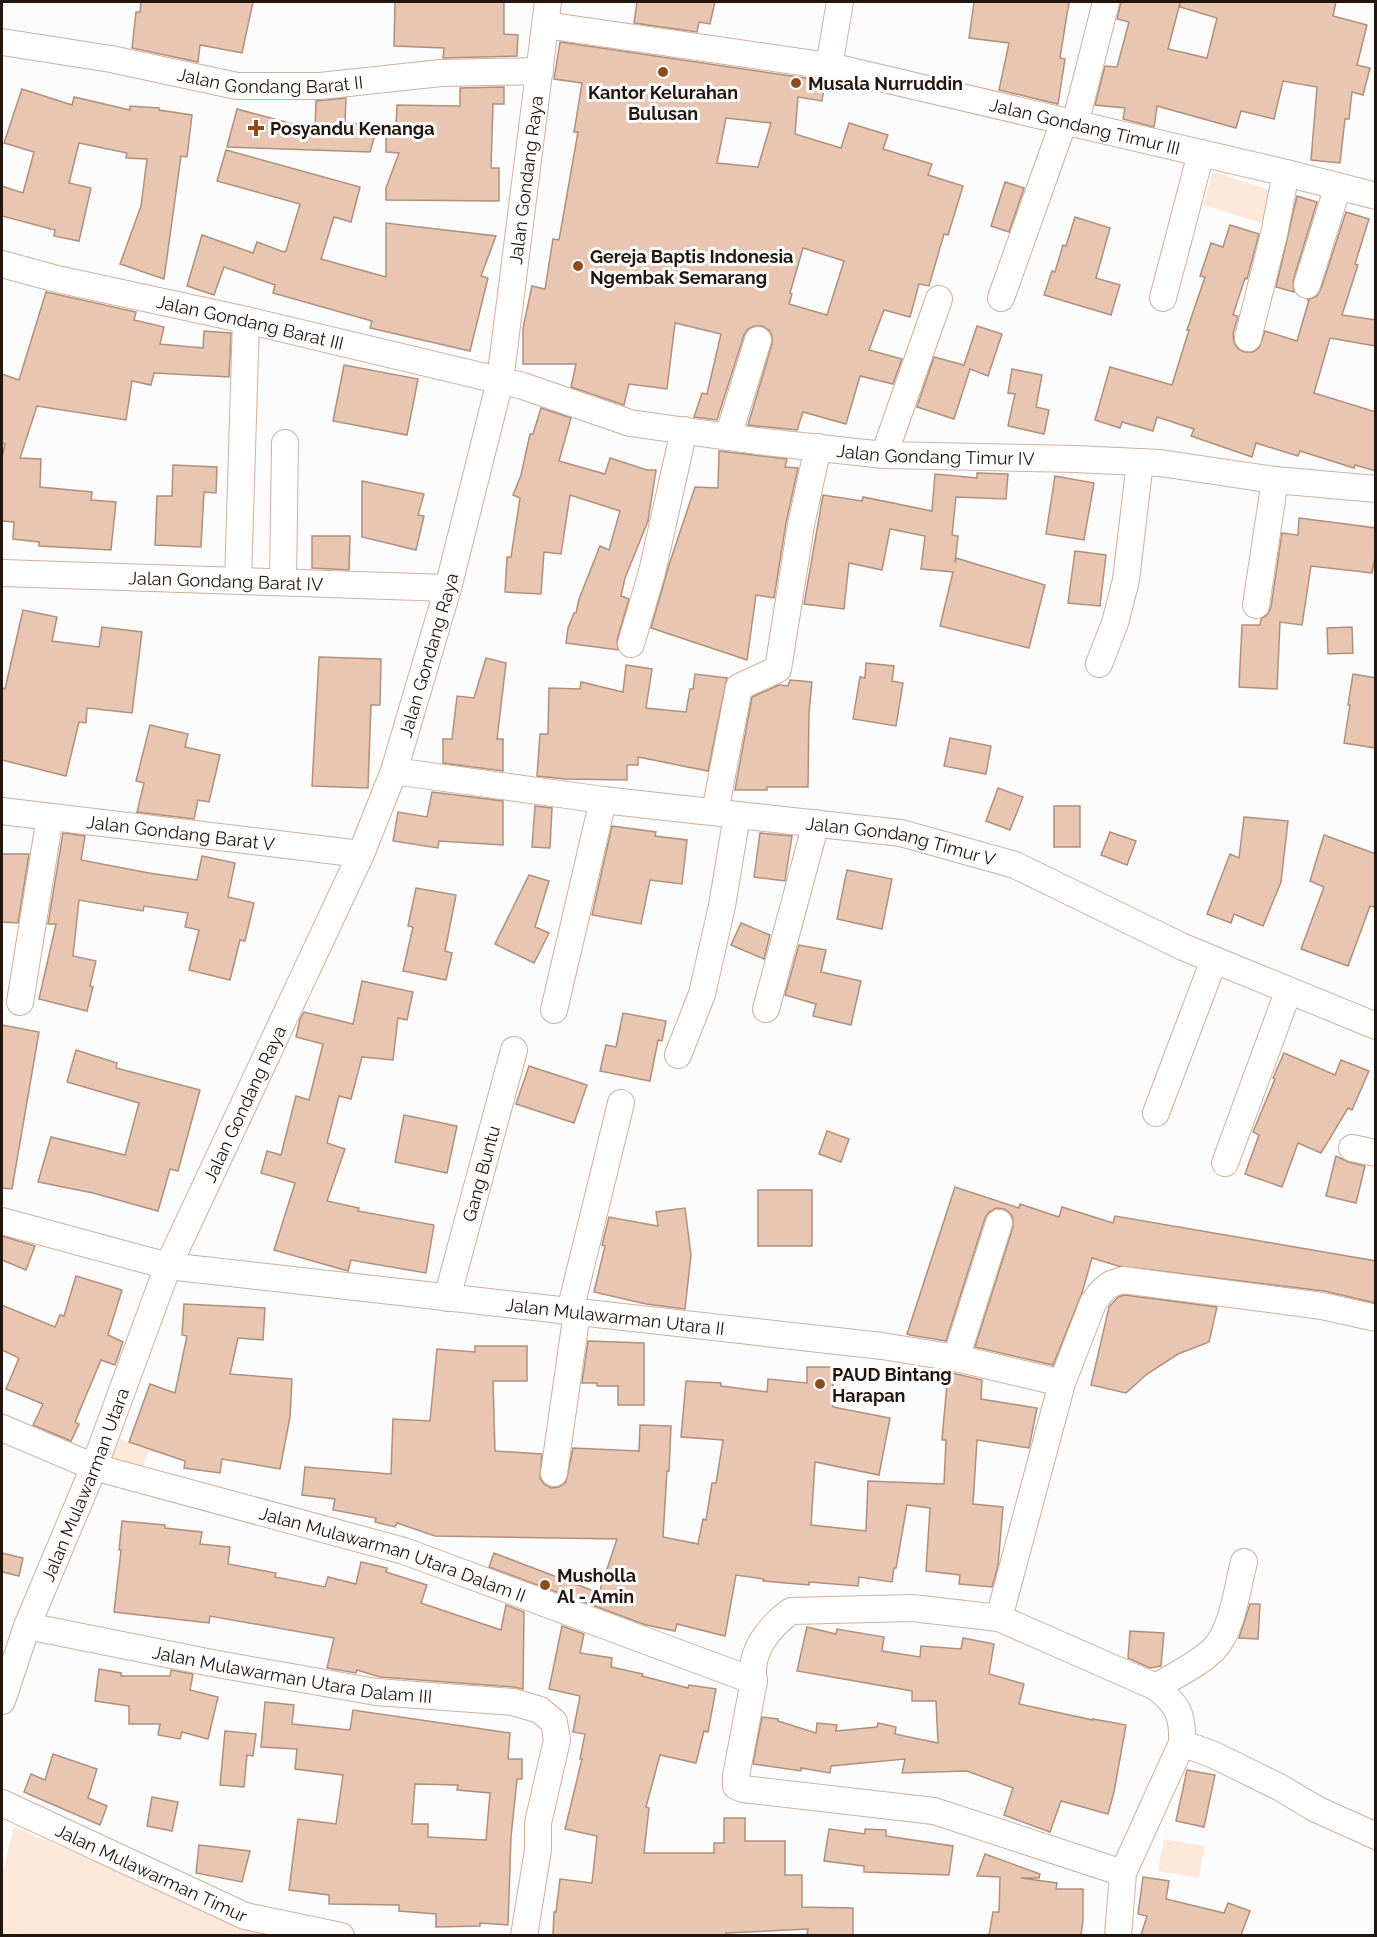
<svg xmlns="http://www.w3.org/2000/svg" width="1377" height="1937" viewBox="0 0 1377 1937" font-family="Raleway,sans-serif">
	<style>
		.green { fill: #fee8da }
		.building { fill: #e8c6b1; stroke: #b0907c; stroke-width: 1.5; fill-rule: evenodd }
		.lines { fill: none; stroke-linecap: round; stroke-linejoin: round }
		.minor-casing { stroke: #d1af9b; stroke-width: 28 }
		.minor { stroke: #fff; stroke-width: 26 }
		.poi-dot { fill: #8e4c1a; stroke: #fcfcfc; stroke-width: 2 }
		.labels { text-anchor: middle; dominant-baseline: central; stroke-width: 6; stroke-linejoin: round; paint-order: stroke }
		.street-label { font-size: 18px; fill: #22160e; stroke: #fcfcfc }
		.poi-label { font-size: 18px; font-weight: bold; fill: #22160e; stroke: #fcfcfc; text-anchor: start }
	</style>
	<rect width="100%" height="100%" fill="#fcfcfc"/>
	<g class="green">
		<path d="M1213,172L1274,191L1264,224L1203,205Z"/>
		<path d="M101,1432L149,1450L141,1473L92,1456Z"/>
		<path d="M14,1827L221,1914L294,1936H2V1875Z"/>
		<path d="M1164,1839L1205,1846L1199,1878L1158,1871Z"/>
	</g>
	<g class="building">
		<path d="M141,2H253L242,53L200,45L198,62L132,48L136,12H140Z"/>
		<path d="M395,2H504V34L518,35L517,56L443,58L444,48L394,46Z"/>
		<path d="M637,2H715L710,24L699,22L697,32L634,23Z"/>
		<path d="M974,2H1069L1060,58L1065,59L1058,104L999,90L1009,43L969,38Z"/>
		<path d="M1121,2H1336L1333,16L1367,25L1357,65L1370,68L1363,95L1352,92L1349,119H1345L1340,163L1311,160L1317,87L1283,81L1274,119L1241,111L1236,128L1157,106L1154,127L1123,119L1125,108L1095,105L1105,66L1117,67L1129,22L1117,19ZM1180,3V7L1217,18L1207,58L1168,49Z"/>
		<path d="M560,42L825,81L822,101L798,97L795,134L841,148L849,123L888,135L883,149L932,164L928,175L963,186L948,235L944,234L929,286L919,284L910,317L884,310L869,350L902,359L893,384L860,376L846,424L803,412L797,430L748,425L772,344V336L769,330L762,326H754L748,329L744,335L717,420L694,417L702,393L707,394L721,334L675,323L667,389L629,384L624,405L571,387L576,364H523V328L532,286L545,289L553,239L559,240L578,132H574L582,83L554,79ZM726,118L771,123L758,167L717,163ZM803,248L844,261L827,315L789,304L792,294L790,293Z"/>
		<path d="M504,87V104H493L491,168H499V201L386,200V188L399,153L386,152V124L396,125L397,105L460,106V88Z"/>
		<path d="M22,89L72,105L74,97L130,110V106L159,108V110L192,115L187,157L181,156L164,279L120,264L141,206L147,159L126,158L127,153L79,143L69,183L91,188L79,241L54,236L55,230L2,216V186L23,193L34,152L4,143Z"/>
		<path d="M346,98L345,123L378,124L370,152L227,147L237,109L315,130L316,101Z"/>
		<path d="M226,150L360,187L351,222L334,217L321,259L386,277V223L496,236L481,276L488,278L470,351L370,328L372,321L273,293L275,285L224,267L214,295L187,286L202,235L253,253L257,242L284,252L286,251L300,204L217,181Z"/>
		<path d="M1005,182L1024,188L1009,232L991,226Z"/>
		<path d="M1297,196L1317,202L1293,281L1294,292L1276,287Z"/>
		<path d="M1346,212L1369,219L1355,264L1358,265L1342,315L1376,320V346L1330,338L1314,393L1376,412V471L1355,465L1354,468L1300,451L1298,456L1256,443L1252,457L1191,436L1194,429L1157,417L1153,431L1122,422L1120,428L1095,420L1110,367L1172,385L1189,330H1187L1205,277L1200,276L1211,243L1223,247L1230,225L1259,234L1247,279L1245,278L1233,315L1238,316L1233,334L1234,343L1238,349L1244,352H1253L1259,348L1265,331L1297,341L1309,300H1307L1317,296L1321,289Z"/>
		<path d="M1075,217L1110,228L1096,278L1120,285L1111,315L1044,295L1052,271L1055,272L1063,245L1066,246Z"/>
		<path d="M46,292L136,312L134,320L164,327L160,344L203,348L204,331L231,333L229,377L154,373L151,385L132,381L126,420L37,406L20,458L41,459L40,487L92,492L91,500L116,502L111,550L39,546V542L13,539L14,522L2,521V458L5,444L2,443V374L19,380Z"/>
		<path d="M977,326L1002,334L988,376L970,369L954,419L917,407L934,357L964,365Z"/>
		<path d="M344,365L418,379L407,435L333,421Z"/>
		<path d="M1012,369L1042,375L1036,407L1049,410L1044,434L1008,426L1015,394L1008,393Z"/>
		<path d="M541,408L571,418L559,461L605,474L610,458L647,470H656L648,521L625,578L621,596L629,599L617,640L618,650L566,643L568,628L574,613H576L579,599L600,546L609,550L620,511L570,495L561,554L544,552L541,594L505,592L507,557H511L520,498L513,495L521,475L530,434H533Z"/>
		<path d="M719,451L787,459L785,467L798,468L786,523L774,598L756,595L747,660L651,628L669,565L695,487L718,488Z"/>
		<path d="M173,465L217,467L216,493L204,492L201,547L155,545L157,496H172Z"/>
		<path d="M977,473L1008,474L1006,499L956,497L952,535L958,536L955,563L956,558L1045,585L1029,648L940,626L953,572L921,569L925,536L890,529L882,570L849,563L844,609L804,604L823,495L862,501L863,497L932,511L935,474L977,478Z"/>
		<path d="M1055,476L1094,483L1084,540L1046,534Z"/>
		<path d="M362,481L424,494L418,515L424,516L416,550L362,537Z"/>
		<path d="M1299,518L1376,528V551L1372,573L1311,566L1302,625L1280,622L1277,689L1239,687L1242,625H1260L1261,619L1268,614L1271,607L1282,533L1298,535Z"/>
		<path d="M312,536H350L349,570L312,568Z"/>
		<path d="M1075,551L1106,555L1100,606L1068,603Z"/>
		<path d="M23,610L57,617L52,641L99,647L102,627L142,632L132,713L87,708L86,723L79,722L66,776L2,760V688L5,689Z"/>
		<path d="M1352,627L1353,653L1328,654L1327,628Z"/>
		<path d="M319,657L381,659L380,705H371L368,788L312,786Z"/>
		<path d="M486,658L506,663L497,739H503V771L443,763V739H452L457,696L474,698Z"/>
		<path d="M866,663L894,666L892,681L903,683L896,726L853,719L860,677L865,678Z"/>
		<path d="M626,665L652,669L646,708L686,712L690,689H693L695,674L727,678L708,771L638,757V765H627V780L565,779L537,776L540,734H548L549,688L580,689L581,682L623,692Z"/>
		<path d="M1353,674L1376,678V748L1344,743L1350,705H1348Z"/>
		<path d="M790,680L812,682L809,713L808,787H767V790H735L752,697L779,685L788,686Z"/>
		<path d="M150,725L188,734L185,747L220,755L209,802L198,800L194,819L137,812L144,783L136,781Z"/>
		<path d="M950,738L991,746L986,774L944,766Z"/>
		<path d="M998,788L1023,797L1010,830L986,821Z"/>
		<path d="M432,792L503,801V845L439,841L438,848L393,841L398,812L427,817Z"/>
		<path d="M535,806L552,808L550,848L532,847Z"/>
		<rect x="1054" y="806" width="26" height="41"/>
		<path d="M1244,817L1288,821L1281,882L1263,926L1234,914L1231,923L1207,914L1230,854L1239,858Z"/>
		<path d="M612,826L656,832L655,836L687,840L682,884L650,880L641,924L592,915Z"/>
		<path d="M1110,832L1136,841L1127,865L1101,855Z"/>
		<path d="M63,833L85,836L81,860L149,873L197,880L202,856L235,863L228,897L254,903L245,941L240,940L230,980L189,970L199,930L185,927L188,913L144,906L143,911L79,900L73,956L96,961L90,986L93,987L87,1011L39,999L56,924H48Z"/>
		<path d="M760,833L792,836L785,881L754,877Z"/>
		<path d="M1324,835L1376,854V907L1370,906L1348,966L1301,949L1324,887L1310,881Z"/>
		<path d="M2,854H29L18,923L2,922Z"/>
		<path d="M847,870L892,879L882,929L837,919Z"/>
		<path d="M529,875L549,881L535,927L549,933L534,963L495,944Z"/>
		<path d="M416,888L456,895L445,951L452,953L446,980L403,971L413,927L408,926Z"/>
		<path d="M741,923L770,935L764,959L731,945Z"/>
		<path d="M799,945L826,950L821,972L861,981L851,1025L813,1016L816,1004L785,995Z"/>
		<path d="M362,981L413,992L407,1020L398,1018L393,1060L362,1057L351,1099L339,1096L327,1143L345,1149L327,1201L359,1208L358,1211L434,1225L426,1273L351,1260L348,1271L274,1250L295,1183L261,1173L267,1151L281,1155L296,1096L309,1100L323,1044L296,1037L300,1019L304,1012L353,1024Z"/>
		<path d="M623,1013L666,1021L662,1041L658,1040L650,1081L600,1071L606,1045L616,1047Z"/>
		<path d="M2,1025L39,1032L12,1189L2,1188Z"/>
		<path d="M76,1050L117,1063L116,1068L200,1090L178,1171L170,1169L158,1211L93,1193L38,1182L51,1137L125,1155L139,1103L67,1082Z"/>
		<path d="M1284,1053L1335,1075L1341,1060L1369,1071L1352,1110L1348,1108L1321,1153L1298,1143L1282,1187L1245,1174L1259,1135L1253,1132L1275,1079L1273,1078Z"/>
		<path d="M529,1066L587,1085L574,1123L516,1104Z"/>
		<path d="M404,1115L457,1126L447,1173L395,1162Z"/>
		<path d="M827,1131L849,1139L841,1162L819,1154Z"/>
		<path d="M1336,1156L1348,1162L1365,1166L1356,1203L1326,1196Z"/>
		<path d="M955,1187L1019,1208L1020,1204L1059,1217L1062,1207L1113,1223L1115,1216L1376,1261V1303L1324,1291L1118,1266L1092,1258L1082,1293L1053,1365L975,1347L1013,1227V1219L1010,1213L1004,1209L996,1208L989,1212L985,1218L946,1341L910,1335L907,1334Z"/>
		<rect x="758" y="1190" width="54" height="56"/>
		<path d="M685,1208L691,1255L685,1309L646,1304L594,1292L605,1246L602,1245L609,1217L658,1226L656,1212Z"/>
		<path d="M2,1236L35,1246L26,1270L2,1260Z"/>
		<path d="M76,1276L122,1290L108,1335L123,1342L115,1365L101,1360L75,1422L79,1424L71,1441L33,1425L43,1404L6,1389L19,1358L2,1350V1305L55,1327L60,1315L64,1316Z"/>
		<path d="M1124,1295L1217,1307L1209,1342L1178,1354L1147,1374L1126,1393L1091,1385L1109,1307L1118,1297Z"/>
		<path d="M184,1304L265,1308L263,1340L238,1338L230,1374L292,1379L290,1417L280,1469L222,1459L220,1473L184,1468L185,1461L129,1442L150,1384L175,1393L187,1336L182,1335Z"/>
		<path d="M588,1341L644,1343V1405H618V1386H597V1383H582Z"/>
		<path d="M475,1346H527V1381H493L495,1451L542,1454L540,1478L544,1484L551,1488L559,1487L566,1482L573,1448L639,1451L640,1425L671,1426L669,1471H667L663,1537L698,1544L703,1519L706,1520L712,1483H716L723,1440L681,1437L686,1381L721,1383V1386L767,1392L768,1379L807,1383V1367H833V1407L890,1418L879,1475L815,1462L811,1525L866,1531L868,1481L944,1484L946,1440H942L948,1372L982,1380L981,1399L1037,1408L1029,1448L977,1440L973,1504L1003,1507L998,1566L992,1587L959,1584L960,1575L926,1571L930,1508L907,1505L896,1568H894L892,1582L859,1577L858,1586L809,1582V1585L763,1581L764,1579L736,1575L725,1636L677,1624L675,1631L646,1625L489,1567L494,1553L599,1593L617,1539L435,1536L397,1523L395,1527L375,1522L376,1518L333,1510L335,1499L302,1495L305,1467L391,1474L393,1419L430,1421L437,1349L475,1352Z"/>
		<path d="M122,1521L165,1525V1528L202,1532L200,1544L230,1547L228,1564L276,1573L275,1577L325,1587L328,1577L356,1584L361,1562L387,1568L386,1572L427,1585L421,1603L501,1630L506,1605L524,1612L523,1689L514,1687L380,1677L357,1670L356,1673L327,1668L334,1638L210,1616L209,1623L114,1612L121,1550H119Z"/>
		<path d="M2,1553L23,1558L19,1576L2,1572Z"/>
		<path d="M1250,1604H1260L1258,1639L1239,1638Z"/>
		<path d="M562,1626L584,1634L580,1653L612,1658L611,1667L643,1674L642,1676L688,1688L689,1685L716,1689L708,1732L704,1731L696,1763L660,1755L646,1807L649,1808L644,1853H714V1843H724V1818H745V1841H785V1875H802V1907L853,1908V1935H807L808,1929L726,1933V1935H553L554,1912H556L560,1879L592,1883L597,1836L565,1829L582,1759H580L585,1734L573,1732L580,1696L549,1689Z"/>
		<path d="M807,1627L836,1634L837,1629L884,1637L882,1651L920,1657L921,1646L961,1649L963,1638L994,1644L989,1674L1024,1684L1019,1704L1093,1720V1719L1126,1725L1114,1792L1108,1814L1061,1801L1050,1832L1004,1815L1013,1788L967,1771L902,1773L905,1759L831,1766L830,1773L801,1768V1771L753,1764L762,1717L778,1719V1721L816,1733L817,1723L837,1725L836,1731L877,1727L878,1723L896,1727L895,1734L938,1743L936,1701H912V1691L797,1671Z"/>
		<path d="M1130,1631L1164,1633L1161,1666L1150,1668L1128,1658Z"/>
		<path d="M99,1669L121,1673V1676H170L171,1670L193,1674L190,1690L218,1697L208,1739L182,1732L180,1739L158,1735L160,1724H129V1706L95,1701Z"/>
		<path d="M265,1702L294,1705L292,1724L350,1730L353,1710L510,1733L508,1759H522V1779H517L511,1837L508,1925L480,1923V1926L436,1927V1914L399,1911V1905L329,1904V1895L289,1890L298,1819L336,1824L343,1775L295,1769L297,1749L261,1747ZM415,1784L458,1785L457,1790L490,1793L486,1840L428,1837V1824H412Z"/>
		<path d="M225,1731L256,1734L253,1756L247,1755L244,1787L220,1785Z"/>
		<path d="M53,1754L97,1769L88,1798L107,1806L100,1825L24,1792L31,1774L45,1780Z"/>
		<path d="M1187,1770L1215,1775L1204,1827L1176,1821Z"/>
		<path d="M152,1797L178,1802L172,1831L147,1826Z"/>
		<path d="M829,1829L865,1834V1829L886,1830V1836L953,1846L949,1875L864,1872V1866L824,1861Z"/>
		<path d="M199,1845L250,1851L242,1882L196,1873Z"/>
		<path d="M985,1854L1040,1874L1039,1878H1021L1057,1883L1056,1889H1083V1921L1081,1935H989L993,1912H999L1000,1877L977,1876Z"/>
		<path d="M1143,1877L1169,1881L1166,1899L1224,1913L1228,1903L1250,1911L1241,1935H1141L1147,1916L1138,1914Z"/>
	</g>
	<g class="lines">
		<g class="minor-casing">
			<g id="minor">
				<path id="s1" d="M545,25L829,66L1286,173L1376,196"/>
				<path id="s2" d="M2,42L111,59L237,86H320L441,73L540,71"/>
				<path d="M829,66L840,2"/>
				<path d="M1075,124L1106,2"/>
				<path id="s3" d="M2,264L57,279L246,320L523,386L630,423L757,441L884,455L1075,459L1160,463L1275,480L1376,489"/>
				<path d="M1307,285L1338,186"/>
				<path d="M1001,298L1064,121"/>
				<path d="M1163,298L1201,153"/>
				<path d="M1248,338L1274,234L1286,173"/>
				<path d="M728,437L758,340"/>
				<path d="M884,455L939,299"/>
				<path id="s4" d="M2,573L448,588"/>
				<path d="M238,581L246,320"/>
				<path d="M283,582L285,443"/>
				<path d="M1256,605L1275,480"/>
				<path d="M631,644L652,572L684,430"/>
				<path d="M1099,664L1115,623L1126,580L1140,462"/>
				<path id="s5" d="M394,771L603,800L901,833L1015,865L1183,947L1376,1026"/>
				<path id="s6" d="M2,811L361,854"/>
				<path d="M715,812L739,687L778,669L801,525L818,447"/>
				<path d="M20,1002L50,817"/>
				<path d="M766,1009L816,823"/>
				<path d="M554,1010L603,800"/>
				<path d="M678,1055L702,994L722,906L737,815"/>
				<path d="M1156,1113L1214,960"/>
				<path d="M1352,1148L1376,1153"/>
				<path d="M1225,1163L1288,992"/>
				<path id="s7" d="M2,1221L168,1266L882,1346L956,1358L1062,1383"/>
				<path id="s8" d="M447,1298L514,1050"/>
				<path d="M570,1311L621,1103"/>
				<path d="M956,1358L999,1223"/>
				<path id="s9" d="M2,1428L94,1467L404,1551L754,1681"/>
				<path d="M554,1473L577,1312"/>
				<path d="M999,1618L1062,1383L1093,1303L1102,1291L1111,1284L1123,1280L1322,1306L1376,1318"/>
				<path id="s10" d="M27,1626L217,1664L376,1692L513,1702L540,1710L554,1722L557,1740L538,1823V1850L524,1936"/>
				<path d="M1156,1687C1175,1675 1198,1665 1214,1649C1233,1629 1237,1588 1244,1562"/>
				<path id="s11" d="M2,1701L27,1626L94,1467L168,1266L361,854L394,771L448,588L500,381L548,2"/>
				<path d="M1182,1743L1214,1755L1281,1788L1316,1809L1376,1836"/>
				<path id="s12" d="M2,1803L245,1916L341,1936"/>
				<path d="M1118,1936L1123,1873L1182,1743C1183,1714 1178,1705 1156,1687L999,1618L912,1608L791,1611C770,1626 748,1652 754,1681L736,1776V1786L743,1789L934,1811L1123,1873"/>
			</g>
		</g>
		<use href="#minor" class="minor"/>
	</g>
	<g class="poi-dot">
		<circle cx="663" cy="72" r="6"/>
		<circle cx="796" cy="83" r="6"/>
		<path d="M253 119h6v6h6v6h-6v6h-6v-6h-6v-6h6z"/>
		<circle cx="578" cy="266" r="6"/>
		<circle cx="820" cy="1384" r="6"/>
		<circle cx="545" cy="1585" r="6"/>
	</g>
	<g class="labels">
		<g class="street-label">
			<text stroke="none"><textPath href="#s2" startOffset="272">Jalan Gondang Barat II</textPath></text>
			<text stroke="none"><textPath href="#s1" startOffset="550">Jalan Gondang Timur III</textPath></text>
			<text stroke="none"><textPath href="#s11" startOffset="1617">Jalan Gondang Raya</textPath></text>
			<text stroke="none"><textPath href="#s3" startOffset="255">Jalan Gondang Barat III</textPath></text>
			<text stroke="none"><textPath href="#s3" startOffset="956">Jalan Gondang Timur IV</textPath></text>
			<text stroke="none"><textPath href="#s4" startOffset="224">Jalan Gondang Barat IV</textPath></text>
			<text stroke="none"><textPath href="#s11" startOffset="1131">Jalan Gondang Raya</textPath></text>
			<text stroke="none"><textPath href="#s6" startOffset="180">Jalan Gondang Barat V</textPath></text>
			<text stroke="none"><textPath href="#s5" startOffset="512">Jalan Gondang Timur V</textPath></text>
			<text stroke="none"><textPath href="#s11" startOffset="645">Jalan Gondang Raya</textPath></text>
			<text stroke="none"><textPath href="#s8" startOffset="129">Gang Buntu</textPath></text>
			<text stroke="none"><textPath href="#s7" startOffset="622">Jalan Mulawarman Utara II</textPath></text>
			<text stroke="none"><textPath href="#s11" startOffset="232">Jalan Mulawarman Utara</textPath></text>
			<text stroke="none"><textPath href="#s9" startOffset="411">Jalan Mulawarman Utara Dalam II</textPath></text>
			<text stroke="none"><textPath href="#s10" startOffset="270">Jalan Mulawarman Utara Dalam III</textPath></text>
			<text stroke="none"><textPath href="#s12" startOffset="165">Jalan Mulawarman Timur</textPath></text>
		</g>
		<g class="poi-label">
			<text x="808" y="83">Musala Nurruddin</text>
			<text x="663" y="92" text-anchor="middle">Kantor Kelurahan<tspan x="663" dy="21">Bulusan</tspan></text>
			<text x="270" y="128">Posyandu Kenanga</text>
			<text x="590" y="256">Gereja Baptis Indonesia<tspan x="590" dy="21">Ngembak Semarang</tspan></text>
			<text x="832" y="1374">PAUD Bintang<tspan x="832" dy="21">Harapan</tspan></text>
			<text x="557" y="1575">Musholla<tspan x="557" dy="21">Al - Amin</tspan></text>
		</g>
	</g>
	<rect width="1377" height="1937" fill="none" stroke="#22160e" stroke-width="6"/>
</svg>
